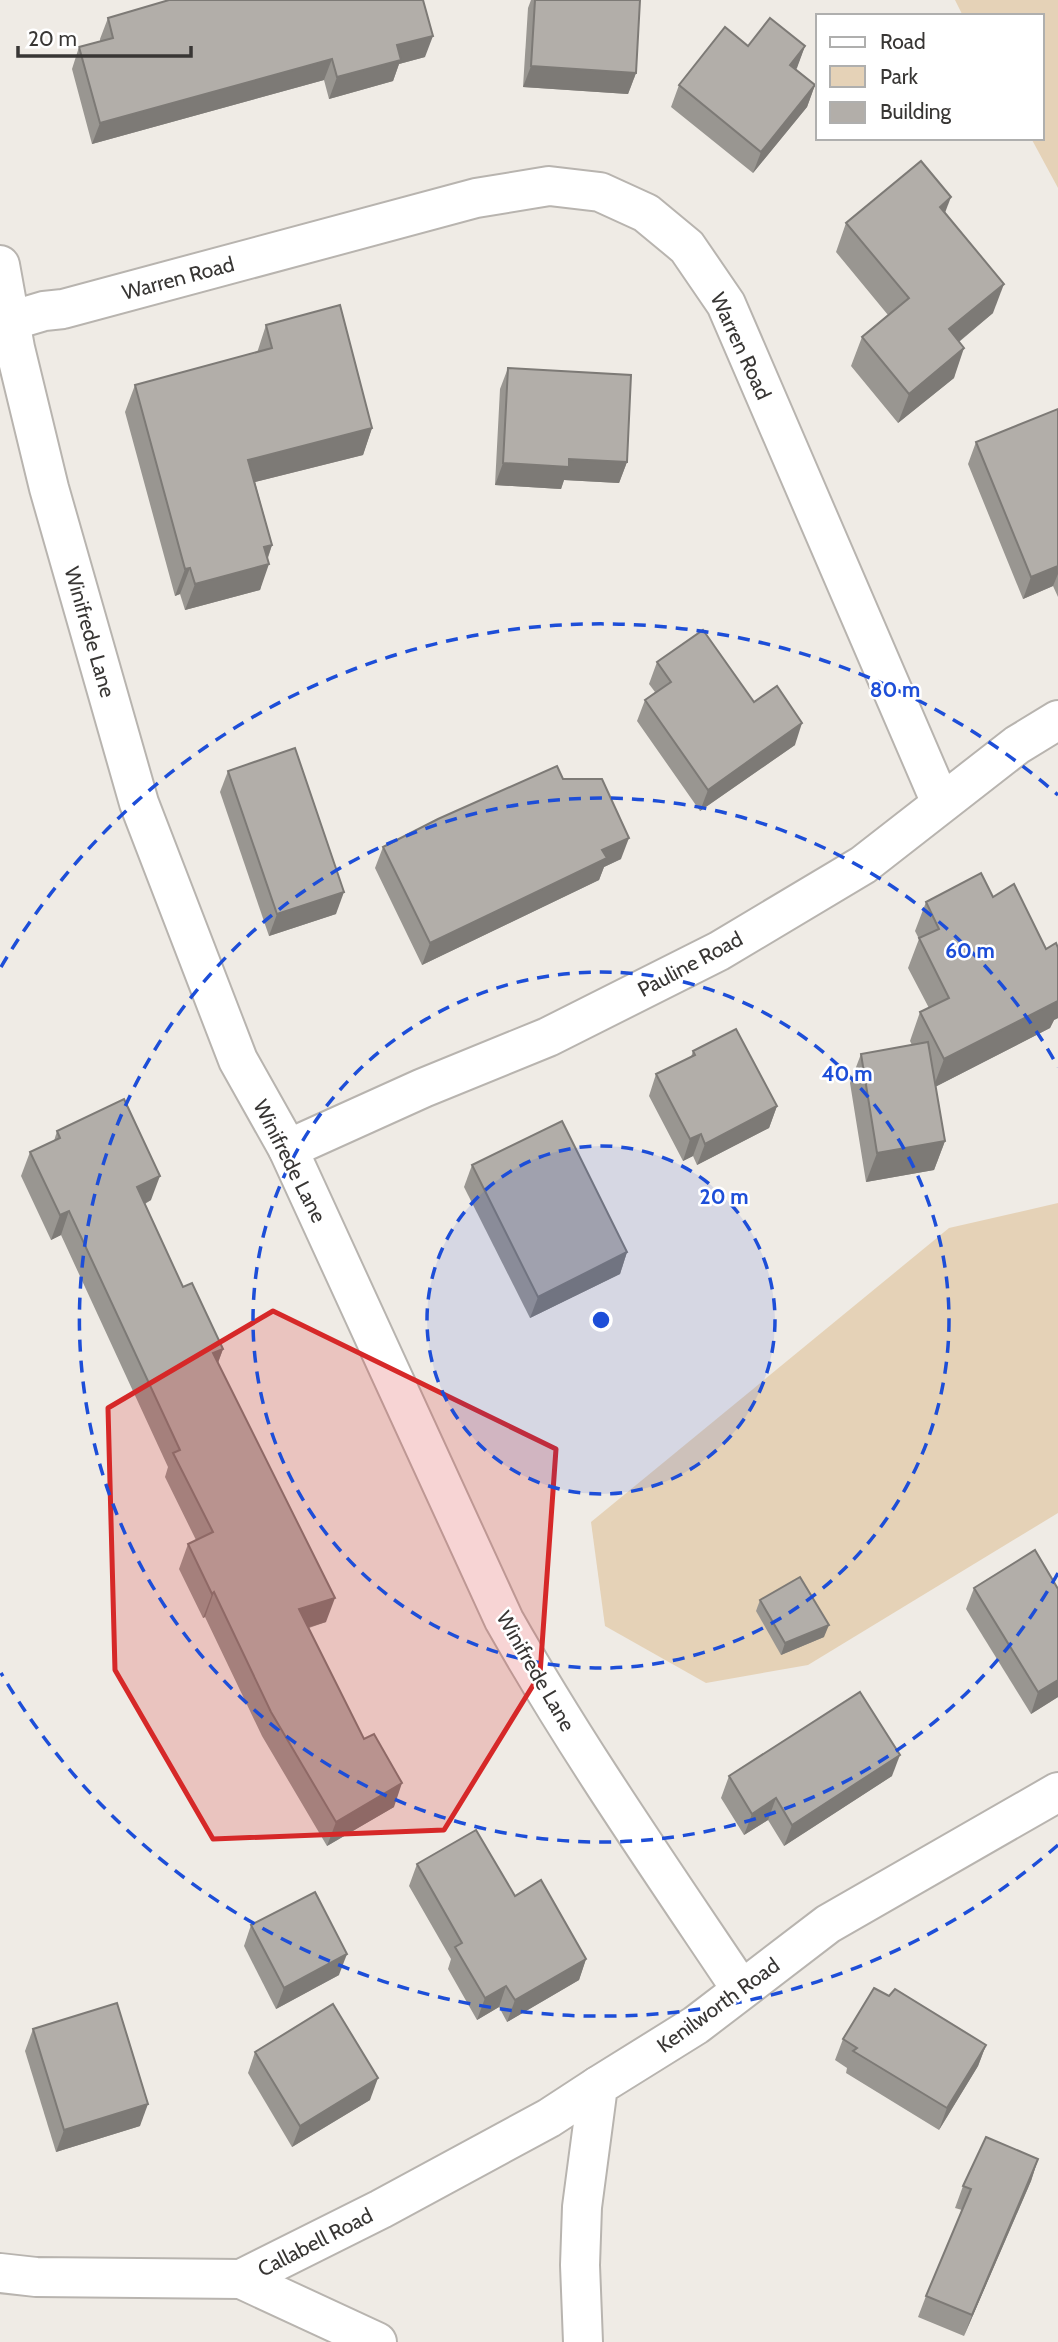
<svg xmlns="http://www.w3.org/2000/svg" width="1058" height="2342" viewBox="0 0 1058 2342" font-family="Cabin,sans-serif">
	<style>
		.green { fill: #e5d2b7 }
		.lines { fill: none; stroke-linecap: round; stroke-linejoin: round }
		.street-casing { stroke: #b8b4af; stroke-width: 42 }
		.street { stroke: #fff; stroke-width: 38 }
		.wall { fill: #999691 }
		.shaded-wall { fill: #7d7a76 }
		.building { fill: #b2aea9; stroke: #7d7a76; stroke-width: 2 }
		.marked { fill: #d62828; fill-opacity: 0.2; stroke: #d62828; stroke-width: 5; stroke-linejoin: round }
		.ring { fill: none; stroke: #1d4ed8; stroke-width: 3.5; stroke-dasharray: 12 9 }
		.labels { text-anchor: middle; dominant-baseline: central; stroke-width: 5; stroke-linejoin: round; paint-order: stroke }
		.street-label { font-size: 21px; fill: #383634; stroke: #fff }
		.centre { fill: #1d4ed8; stroke: #fff; stroke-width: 3.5 }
		.ring-label { font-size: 21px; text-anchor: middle; font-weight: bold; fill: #1d4ed8; stroke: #fff; stroke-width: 5; stroke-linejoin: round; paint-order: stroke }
	</style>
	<rect width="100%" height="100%" fill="#efebe5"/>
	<g class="green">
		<path d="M955,0H1058V188L1031,138H1042V16H963Z"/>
		<path d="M1058,1203V1513L808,1665L706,1683L605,1626L591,1522L949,1228Z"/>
	</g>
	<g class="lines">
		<g class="street-casing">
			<g id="street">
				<path d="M0,265L15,348L49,488L139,803L238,1060L288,1149L504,1620C576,1747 660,1868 741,1989"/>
				<path d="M0,324L44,311L63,309L476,198L549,186L600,192L646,213L687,247L726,304L941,803"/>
				<path d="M288,1149L423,1088L548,1037L719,951L863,865L1017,745L1058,720"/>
				<path d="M0,2273L36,2277L241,2279L381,2209L549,2118L598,2086"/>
				<path d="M241,2279L377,2342"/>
				<path d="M583,2342L580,2265L582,2207L598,2086L696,2025L828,1924L1058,1792"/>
			</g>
		</g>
		<use href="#street" class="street"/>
	</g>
	<g class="wall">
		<path d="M531,0H640L636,73L628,94L523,87L528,8Z"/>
		<path d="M108,18L425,57L399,64L393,81L329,99L324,80L92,144L72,69L79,47L100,41V39Z"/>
		<path d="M748,46H805L796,69L815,85L807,107L753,173L671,107L679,85Z"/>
		<path d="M945,213L993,313L959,342L954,378L898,423L851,366L862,337L888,315L836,252L846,223Z"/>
		<path d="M266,325L372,428L363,455L255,482L272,545L268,558L260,590L185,610L180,594L175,596L125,412L135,385L257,353Z"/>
		<path d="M508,368L627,462L619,483L564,480L561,489L495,485L500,389Z"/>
		<path d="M1058,409V597L1053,586L1023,599L968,464L976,442Z"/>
		<path d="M657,662L754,702L795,745L700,811L637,721L645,700L655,692L649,684Z"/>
		<path d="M228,771L336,914L269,936L220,792Z"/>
		<path d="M563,779L621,859L604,867L599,880L422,965L375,868L383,847Z"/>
		<path d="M993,897L1046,949L1058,948V1018L1054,1020L1050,1028L935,1087L945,1141L934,1170L866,1182L850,1083L861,1054L912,1045L910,1041L920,1012L929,1008L908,968L919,939L915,931L926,902Z"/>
		<path d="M693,1051L777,1106L769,1128L697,1165L693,1156L683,1161L649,1096L656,1074L691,1057Z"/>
		<path d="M57,1131L151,1200L145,1204L183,1287L223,1349L218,1363L326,1622L309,1628L394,1807L327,1846L262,1736L205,1617L203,1618L179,1569L188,1544L196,1540L165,1477L168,1467L61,1235L51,1240L21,1176L30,1152L54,1141Z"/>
		<path d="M472,1165L627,1252L620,1274L530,1318L464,1187Z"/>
		<path d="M974,1588L1058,1589V1697L1031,1714L966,1609Z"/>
		<path d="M760,1600L824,1637L781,1655L756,1611Z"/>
		<path d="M729,1776H892L784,1846L768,1820L744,1835L721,1798Z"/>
		<path d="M417,1864L515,1896L586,1959L579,1980L507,2022L499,2007L477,2020L448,1969L451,1959L409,1886Z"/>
		<path d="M251,1925L339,1975L276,2009L244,1946Z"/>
		<path d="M889,1996L986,2045L978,2066L939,2130L846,2073L847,2068L835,2060L843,2039Z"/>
		<path d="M33,2029L140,2126L56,2152L25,2051Z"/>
		<path d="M255,2052L370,2100L292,2147L248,2073Z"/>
		<path d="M1038,2159L1031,2181L964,2336L918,2317L926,2296L962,2210L955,2208L963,2186Z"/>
	</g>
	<g class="shaded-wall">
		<path d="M433,36L425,57L399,64L393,81L329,99L337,77L397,45Z"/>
		<path d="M805,46L797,68L782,86L790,65Z"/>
		<path d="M332,59L324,80L92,144L100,123Z"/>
		<path d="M531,66L636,73L628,94L523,87Z"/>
		<path d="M815,85L807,107L753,173L761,152Z"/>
		<path d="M951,197L940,226V207Z"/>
		<path d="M1004,284L993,313L939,358L949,329Z"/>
		<path d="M964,348L954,378L898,423L909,394Z"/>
		<path d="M372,428L363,455L239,486L248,460Z"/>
		<path d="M569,459L627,462L619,483L564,480L561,489L495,485L503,463Z"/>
		<path d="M272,545L265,565L269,564L260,590L185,610L195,584L264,547Z"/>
		<path d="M1058,566V574L1053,586L1023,599L1031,577Z"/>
		<path d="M190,568L180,594L175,596L185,569Z"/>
		<path d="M802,723L795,745L700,811L708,790Z"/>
		<path d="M629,838L621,859L604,867L599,880L422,965L430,943L602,850Z"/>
		<path d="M344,892L336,914L269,936L277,914Z"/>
		<path d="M1058,993V1018L1054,1020L1050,1028L933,1088L944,1059Z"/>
		<path d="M777,1106L769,1128L697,1165L705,1144Z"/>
		<path d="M701,1134L693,1156L683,1161L690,1139Z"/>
		<path d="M945,1141L934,1170L866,1182L877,1153Z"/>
		<path d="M160,1176L151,1200L128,1212L137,1187Z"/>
		<path d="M69,1211L61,1235L51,1240L60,1215Z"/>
		<path d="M627,1252L620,1274L530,1318L538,1297Z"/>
		<path d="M223,1349L214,1373L213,1353Z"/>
		<path d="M214,1592L205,1617L203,1618L212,1594Z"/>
		<path d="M335,1598L326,1622L290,1633L299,1609Z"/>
		<path d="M829,1625L824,1637L781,1655L785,1643Z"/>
		<path d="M1058,1680V1697L1031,1714L1038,1692Z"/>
		<path d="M900,1755L892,1776L784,1846L792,1825Z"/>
		<path d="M402,1783L394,1807L327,1846L336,1822Z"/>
		<path d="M776,1798L768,1820L744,1835L752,1814Z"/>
		<path d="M347,1954L339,1975L276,2009L284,1988Z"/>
		<path d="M586,1959L579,1980L507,2022L515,2000Z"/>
		<path d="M506,1986L499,2007L477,2020L485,1998Z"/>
		<path d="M986,2045L978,2066L939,2130L947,2108Z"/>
		<path d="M378,2078L370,2100L292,2147L300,2126Z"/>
		<path d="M148,2104L140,2126L56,2152L64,2130Z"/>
		<path d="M1038,2159L1031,2181L964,2336L972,2315Z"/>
	</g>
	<g class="building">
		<path d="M169,0H423L433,36L397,45L401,60L337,77L332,59L100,123L79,47L113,38L108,18Z"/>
		<path d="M535,0H640L636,73L531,66Z"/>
		<path d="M770,18L805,46L790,65L815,85L761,152L679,85L725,27L748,46Z"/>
		<path d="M921,161L951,197L940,207L1004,284L949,329L964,348L909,394L862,337L909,298L846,223Z"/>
		<path d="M340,305L372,428L248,460L272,545L264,547L269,564L195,584L190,568L185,569L135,385L272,348L266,325Z"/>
		<path d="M508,368L631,375L627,462L569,459V467L503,463Z"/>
		<path d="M1058,409V566L1031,577L976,442Z"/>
		<path d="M703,630L754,702L777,686L802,723L708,790L645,700L671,682L657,662Z"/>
		<path d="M295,748L344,892L277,914L228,771Z"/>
		<path d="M557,766L563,779H602L629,838L602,850L607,858L430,943L383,847L438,819Z"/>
		<path d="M981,873L993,897L1014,884L1046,949L1056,943L1058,948V1001L944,1059L920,1012L949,998L919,938L939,929L926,902Z"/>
		<path d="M736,1029L777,1106L705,1144L701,1134L690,1139L656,1074L695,1055L693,1051Z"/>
		<path d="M928,1042L945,1141L877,1153L861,1054Z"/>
		<path d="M124,1099L160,1176L137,1187L183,1287L192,1283L223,1349L213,1353L335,1598L299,1609L364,1739L374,1734L402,1783L336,1822L271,1712L214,1592L212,1594L188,1544L213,1532L173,1453L180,1450L69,1211L60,1215L30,1152L60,1138L57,1131Z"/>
		<path d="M562,1121L627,1252L538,1297L472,1165Z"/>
		<path d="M1035,1550L1058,1589V1680L1038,1692L974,1588Z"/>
		<path d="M800,1577L829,1625L785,1643L760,1600Z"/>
		<path d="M860,1692L900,1755L792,1825L776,1798L752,1814L729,1776Z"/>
		<path d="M476,1830L515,1896L541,1880L586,1959L515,2000L506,1986L485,1998L455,1947L462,1943L417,1864Z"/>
		<path d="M315,1892L347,1954L284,1988L251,1925Z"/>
		<path d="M874,1988L889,1996L895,1989L986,2045L947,2108L853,2051L857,2048L843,2039Z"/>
		<path d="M117,2003L148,2104L64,2130L33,2029Z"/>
		<path d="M333,2004L378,2078L300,2126L255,2052Z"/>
		<path d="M986,2137L1038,2159L972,2315L926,2296L971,2189L963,2186Z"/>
	</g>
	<path class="marked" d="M273,1311L556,1449L540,1674L444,1830L213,1839L115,1670L108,1408Z"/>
	<circle cx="601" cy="1320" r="174" fill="#1d4ed8" fill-opacity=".12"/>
	<g class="ring">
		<circle cx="601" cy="1320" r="174"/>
		<circle cx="601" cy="1320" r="348"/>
		<path d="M1058 1573A522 522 0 1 1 1058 1067"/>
		<path d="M1058 1845A696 696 0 0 1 1 1673M1 967A696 696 0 0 1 1058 795"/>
	</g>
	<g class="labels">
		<g class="street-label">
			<text transform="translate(178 278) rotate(-15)">Warren Road</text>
			<text transform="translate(741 346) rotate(65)">Warren Road</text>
			<text transform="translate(90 632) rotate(74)">Winifrede Lane</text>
			<text transform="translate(690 964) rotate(-28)">Pauline Road</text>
			<text transform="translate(290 1161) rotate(63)">Winifrede Lane</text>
			<text transform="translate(536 1671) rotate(60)">Winifrede Lane</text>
			<text transform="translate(718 2005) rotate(-36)">Kenilworth Road</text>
			<text transform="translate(315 2242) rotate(-27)">Callabell Road</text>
		</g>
	</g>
	<circle cx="601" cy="1320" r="10" class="centre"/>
	<g class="ring-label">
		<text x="895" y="697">80 m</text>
		<text x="970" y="958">60 m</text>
		<text x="847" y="1081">40 m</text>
		<text x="724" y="1204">20 m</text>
	</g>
	<rect x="816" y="14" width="228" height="126" fill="#ffffff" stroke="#afafae" stroke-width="2"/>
	<rect x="830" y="37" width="35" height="10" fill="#ffffff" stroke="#afafae" stroke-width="2"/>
	<text x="880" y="49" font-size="21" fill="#383634">Road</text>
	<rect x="830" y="66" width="35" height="21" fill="#e5d2b7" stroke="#afafae" stroke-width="2"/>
	<text x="880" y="84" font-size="21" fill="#383634">Park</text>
	<rect x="830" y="102" width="35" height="21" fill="#b2aea9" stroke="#afafae" stroke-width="2"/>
	<text x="880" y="119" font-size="21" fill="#383634">Building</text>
	<path d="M18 46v10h173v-10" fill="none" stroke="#383634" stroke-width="3.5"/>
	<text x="28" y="46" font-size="21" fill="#383634" stroke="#ffffff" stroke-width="5" paint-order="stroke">20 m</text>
</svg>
